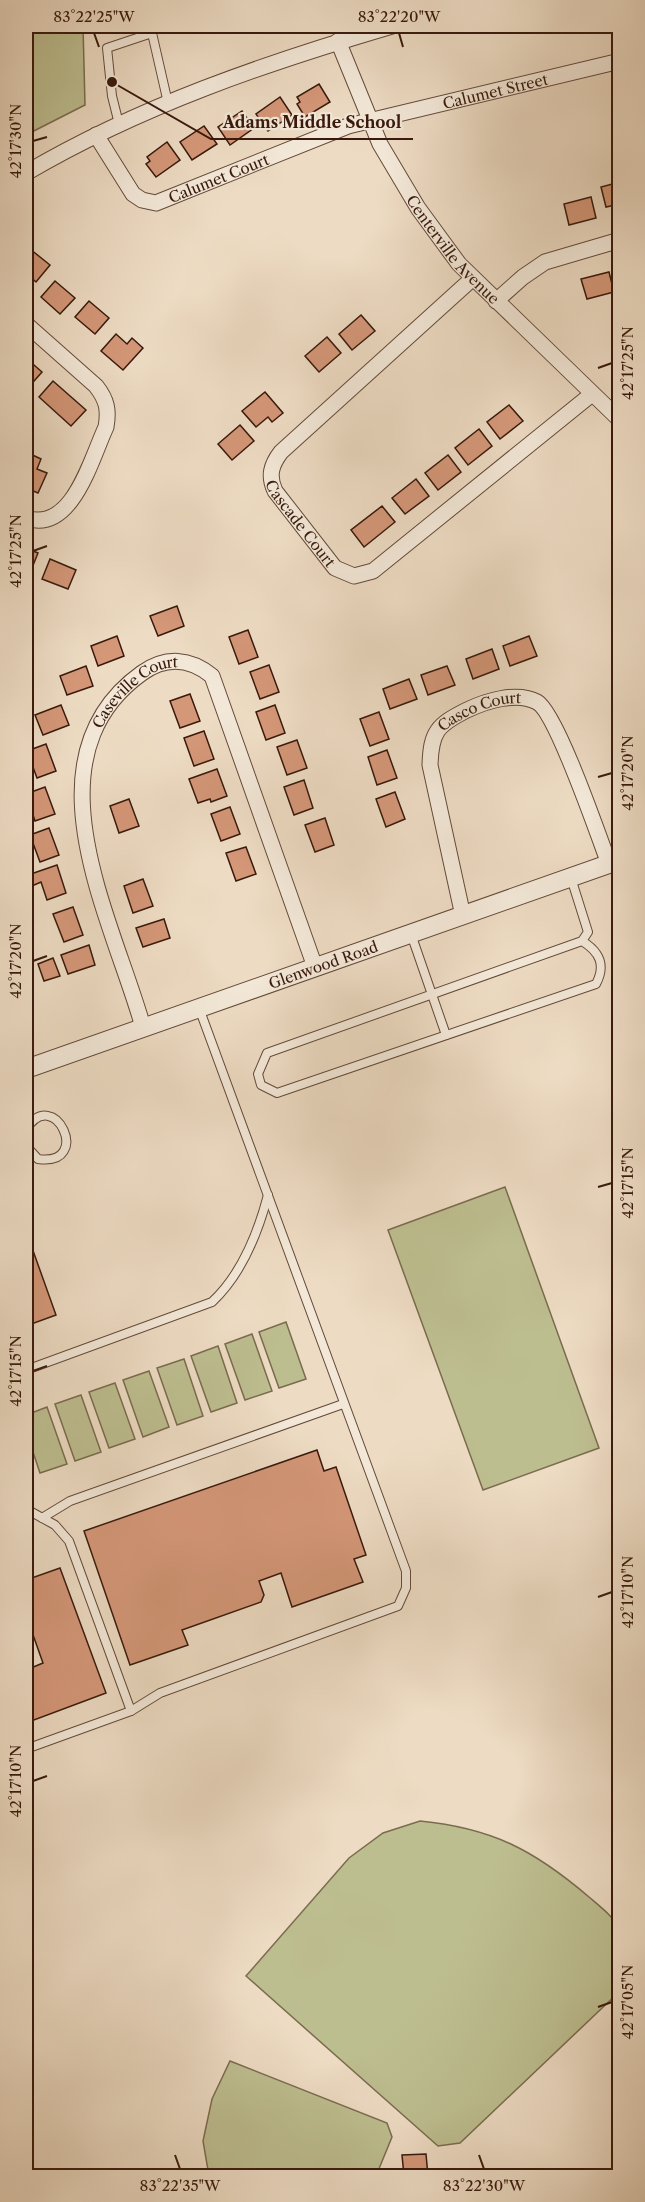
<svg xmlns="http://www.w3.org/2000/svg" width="645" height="2202" viewBox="0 0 645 2202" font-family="'Libre Caslon Text',serif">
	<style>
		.green { fill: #bdbe90; stroke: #7a6c4e; stroke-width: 1.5 }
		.building { fill: #d49778; stroke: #38190c; stroke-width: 1.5 }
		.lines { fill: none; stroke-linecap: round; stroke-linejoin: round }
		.service-casing { stroke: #654a3a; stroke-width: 10 }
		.minor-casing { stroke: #654a3a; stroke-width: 17 }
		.tertiary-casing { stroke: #654a3a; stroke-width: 20 }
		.service { stroke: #f3e8d8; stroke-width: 8 }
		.minor { stroke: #f3e8d8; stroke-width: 15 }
		.tertiary { stroke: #f3e8d8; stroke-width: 18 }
		.ticks { fill: none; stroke: #38190c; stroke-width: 2 }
		.labels { text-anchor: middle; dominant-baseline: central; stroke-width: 4.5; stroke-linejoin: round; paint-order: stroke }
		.street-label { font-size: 15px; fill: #38190c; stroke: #f3e8d8 }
		.leader { fill: none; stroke: #38190c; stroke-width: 2 }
		.callout-dot { fill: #38190c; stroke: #f3e8d8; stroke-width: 2 }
		.callout-label { font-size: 16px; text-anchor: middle; font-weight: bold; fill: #38190c; stroke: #f3e8d8; stroke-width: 4.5; stroke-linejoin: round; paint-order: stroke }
		.neatline { fill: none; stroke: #38190c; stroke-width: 2 }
		.ticks-label { font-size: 15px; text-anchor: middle; fill: #38190c }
	</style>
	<rect width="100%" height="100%" fill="#eddbc3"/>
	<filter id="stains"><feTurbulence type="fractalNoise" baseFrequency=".00333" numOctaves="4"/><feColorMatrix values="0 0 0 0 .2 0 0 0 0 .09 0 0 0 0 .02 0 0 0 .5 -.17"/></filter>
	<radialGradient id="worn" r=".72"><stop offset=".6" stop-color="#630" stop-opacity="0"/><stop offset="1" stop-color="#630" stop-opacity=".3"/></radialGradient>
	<g class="green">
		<path d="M26,26H83L85,105L26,135Z"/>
		<path d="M505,1187L599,1448L483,1490L388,1230Z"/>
		<path d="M286,1322L306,1379L279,1388L259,1332Z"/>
		<path d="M252,1334L272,1391L245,1400L225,1344Z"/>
		<path d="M218,1346L237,1403L211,1412L191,1356Z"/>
		<path d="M184,1359L203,1416L177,1425L157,1368Z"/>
		<path d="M149,1371L169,1427L143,1437L123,1380Z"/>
		<path d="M115,1383L135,1439L109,1448L89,1392Z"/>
		<path d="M81,1395L101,1452L75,1461L55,1404Z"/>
		<path d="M47,1407L67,1464L40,1473L26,1431V1415Z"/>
		<path d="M420,1821C492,1828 534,1850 589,1897C598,1905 617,1919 620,1931C623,1949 620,1973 619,1992L460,2143L438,2146L246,1976L349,1858L383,1833Z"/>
		<path d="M230,2061L387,2123L392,2137L376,2176H209L203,2141L212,2099Z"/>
	</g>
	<g class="building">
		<path d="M319,84L330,102L305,117L297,104L300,102L297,97Z"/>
		<path d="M280,97L292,115L268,131L256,114Z"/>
		<path d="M242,111L254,128L230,145L218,127Z"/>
		<path d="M204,126L217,144L192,160L180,142Z"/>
		<path d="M167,142L180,160L156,177L146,164L150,161L147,157Z"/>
		<path d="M620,182V204L606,207L601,187Z"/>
		<path d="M591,197L596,218L569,225L564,204Z"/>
		<path d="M30,249L50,265L36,282L26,273V254Z"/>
		<path d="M609,272L614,292L587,299L581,279Z"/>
		<path d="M55,281L75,298L60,314L41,297Z"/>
		<path d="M89,301L109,318L95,334L75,317Z"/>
		<path d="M361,315L375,331L352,350L339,334Z"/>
		<path d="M116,334L127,344L132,338L143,348L123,370L101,351Z"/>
		<path d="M327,337L341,353L319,372L305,356Z"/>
		<path d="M26,358L42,372L28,388L26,386Z"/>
		<path d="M53,381L86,410L71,426L39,397Z"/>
		<path d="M265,392L283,413L272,422L268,417L256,427L242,411Z"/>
		<path d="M509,405L523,421L500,439L487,422Z"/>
		<path d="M240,425L254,441L232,460L218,444Z"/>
		<path d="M479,429L492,446L468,465L455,448Z"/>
		<path d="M26,452L41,459L37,469L47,473L38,493L26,488Z"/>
		<path d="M448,455L461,472L438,490L425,473Z"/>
		<path d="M416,479L429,496L405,514L392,498Z"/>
		<path d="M382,506L395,522L364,547L351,530Z"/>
		<path d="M26,548L38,553L30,573L26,571Z"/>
		<path d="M50,559L76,570L68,589L42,579Z"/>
		<path d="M177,606L184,626L158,636L150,616Z"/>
		<path d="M248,630L258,657L239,664L229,637Z"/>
		<path d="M117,636L124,656L98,666L91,646Z"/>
		<path d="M529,636L537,656L510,666L503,646Z"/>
		<path d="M492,649L499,669L473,679L466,659Z"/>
		<path d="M269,665L279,692L260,699L250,672Z"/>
		<path d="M86,666L93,686L67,695L60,676Z"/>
		<path d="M447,666L455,685L428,695L421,675Z"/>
		<path d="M409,679L417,699L390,709L383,689Z"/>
		<path d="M190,694L200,721L180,728L170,701Z"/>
		<path d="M61,705L69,725L43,735L35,715Z"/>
		<path d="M275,705L285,733L266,740L256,712Z"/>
		<path d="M379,712L389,739L370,746L360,719Z"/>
		<path d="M204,731L214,759L194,766L184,738Z"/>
		<path d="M297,740L307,768L287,775L277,747Z"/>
		<path d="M46,744L56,771L37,778L27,751Z"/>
		<path d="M387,750L397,778L377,785L368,757Z"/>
		<path d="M217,769L227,796L211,802L210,799L198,803L189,779Z"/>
		<path d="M304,780L313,808L294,815L284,787Z"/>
		<path d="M45,787L55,814L35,821L26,794Z"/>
		<path d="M395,792L405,819L386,827L376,799Z"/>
		<path d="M129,799L139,826L119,833L110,806Z"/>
		<path d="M230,807L240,834L221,841L211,814Z"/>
		<path d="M325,818L334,845L315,852L305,825Z"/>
		<path d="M49,828L59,855L40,862L30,835Z"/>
		<path d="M246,847L256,874L236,881L226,853Z"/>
		<path d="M57,865L66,893L47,900L41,882L32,886L28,875Z"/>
		<path d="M143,879L153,906L133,913L124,886Z"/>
		<path d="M73,907L83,935L64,942L53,914Z"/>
		<path d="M164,919L170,938L143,947L136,928Z"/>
		<path d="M89,945L95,965L68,974L61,955Z"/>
		<path d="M53,958L60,976L44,981L38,964Z"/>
		<path d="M26,1231L56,1315L26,1326Z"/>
		<path d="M317,1450L324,1471L336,1467L366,1555L354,1559L363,1582L292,1607L281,1573L259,1581L264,1595L261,1602L182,1630L188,1645L130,1665L84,1531Z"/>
		<path d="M60,1568L106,1693L26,1723V1670L43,1663L26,1615V1580Z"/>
		<path d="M426,2154L428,2176H404L402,2155Z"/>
	</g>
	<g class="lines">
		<g class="service-casing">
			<g id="service">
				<path d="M119,124L112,96L107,48L152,33L168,103"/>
				<path d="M571,878L588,932L582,941L267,1053L258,1074L261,1085L277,1093L596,984C606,965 600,952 582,941"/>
				<path d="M411,934L446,1035"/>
				<path d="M26,1130C54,1083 94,1167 38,1159L26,1146"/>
				<path d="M26,1370L212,1302C242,1274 258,1233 268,1195"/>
				<path d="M26,1509L55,1525L69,1541L131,1711"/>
				<path d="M42,1518L70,1501L343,1404"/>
				<path d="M26,1749L131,1711L160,1693L398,1606L406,1588V1571L199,1008"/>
			</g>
		</g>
		<g class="minor-casing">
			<g id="minor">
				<path id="s1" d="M338,41L380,144L418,208L459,264L620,420"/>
				<path id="s2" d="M96,135L133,194L142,200L156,203L348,126L620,61"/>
				<path d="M26,173C140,106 266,63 392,26"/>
				<path id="s3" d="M473,278L281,452C271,465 268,476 275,491L335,568L354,576L373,571L592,394"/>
				<path d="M496,301L523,277L545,262L620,240"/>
				<path d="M26,324L96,386C107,400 109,410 106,427C91,459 72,534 26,518"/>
				<path id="s4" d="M463,916L430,765C431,732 437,725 467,710C486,701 517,691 537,702C556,712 599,837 609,864"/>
				<path id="s5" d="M143,1027C113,920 23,758 142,673C166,656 190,658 212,676L315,967"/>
			</g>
		</g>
		<g class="tertiary-casing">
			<g id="tertiary">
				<path id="s6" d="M26,1069L620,860"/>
			</g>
		</g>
		<use href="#service" class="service"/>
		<use href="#minor" class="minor"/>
		<use href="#tertiary" class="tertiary"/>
	</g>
	<path class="ticks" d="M94,33L99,47M399,33L403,47M33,141L47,137M598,368L612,363M33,551L47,546M598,777L612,773M33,961L47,956M598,1187L612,1183M33,1371L47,1366M598,1597L612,1592M33,1781L47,1776M598,2007L612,2002M175,2155L180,2169M479,2155L484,2169"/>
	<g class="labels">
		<g class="street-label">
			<text stroke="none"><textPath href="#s2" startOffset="453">Calumet Street</textPath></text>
			<text stroke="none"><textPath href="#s2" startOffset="162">Calumet Court</textPath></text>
			<text stroke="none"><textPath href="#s1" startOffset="240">Centerville Avenue</textPath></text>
			<text stroke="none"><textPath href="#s3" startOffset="342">Cascade Court</textPath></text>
			<text stroke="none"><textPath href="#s5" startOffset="366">Caseville Court</textPath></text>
			<text stroke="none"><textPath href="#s4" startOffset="238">Casco Court</textPath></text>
			<text stroke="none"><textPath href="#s6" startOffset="315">Glenwood Road</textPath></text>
		</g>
	</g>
	<path class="leader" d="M112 82L211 139H413"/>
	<circle class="callout-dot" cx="112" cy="82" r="6"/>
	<g class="callout-label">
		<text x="312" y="128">Adams Middle School</text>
	</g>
	<rect width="645" height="2202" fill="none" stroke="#eddbc3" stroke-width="66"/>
	<rect x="33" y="33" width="579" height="2136" class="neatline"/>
	<g class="ticks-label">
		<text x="94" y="22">83°22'25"W</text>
		<text x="399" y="22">83°22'20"W</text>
		<text transform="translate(16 141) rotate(-90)" y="5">42°17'30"N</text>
		<text transform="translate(628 363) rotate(-90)" y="5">42°17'25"N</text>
		<text transform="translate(16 551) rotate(-90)" y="5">42°17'25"N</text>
		<text transform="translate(628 773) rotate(-90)" y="5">42°17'20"N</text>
		<text transform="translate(16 961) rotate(-90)" y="5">42°17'20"N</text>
		<text transform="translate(628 1183) rotate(-90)" y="5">42°17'15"N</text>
		<text transform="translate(16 1371) rotate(-90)" y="5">42°17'15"N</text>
		<text transform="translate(628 1592) rotate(-90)" y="5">42°17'10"N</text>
		<text transform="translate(16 1781) rotate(-90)" y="5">42°17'10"N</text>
		<text transform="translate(628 2002) rotate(-90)" y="5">42°17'05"N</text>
		<text x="180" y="2191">83°22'35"W</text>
		<text x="484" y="2191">83°22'30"W</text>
	</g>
	<rect width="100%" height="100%" filter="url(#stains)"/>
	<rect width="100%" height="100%" fill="url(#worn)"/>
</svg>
